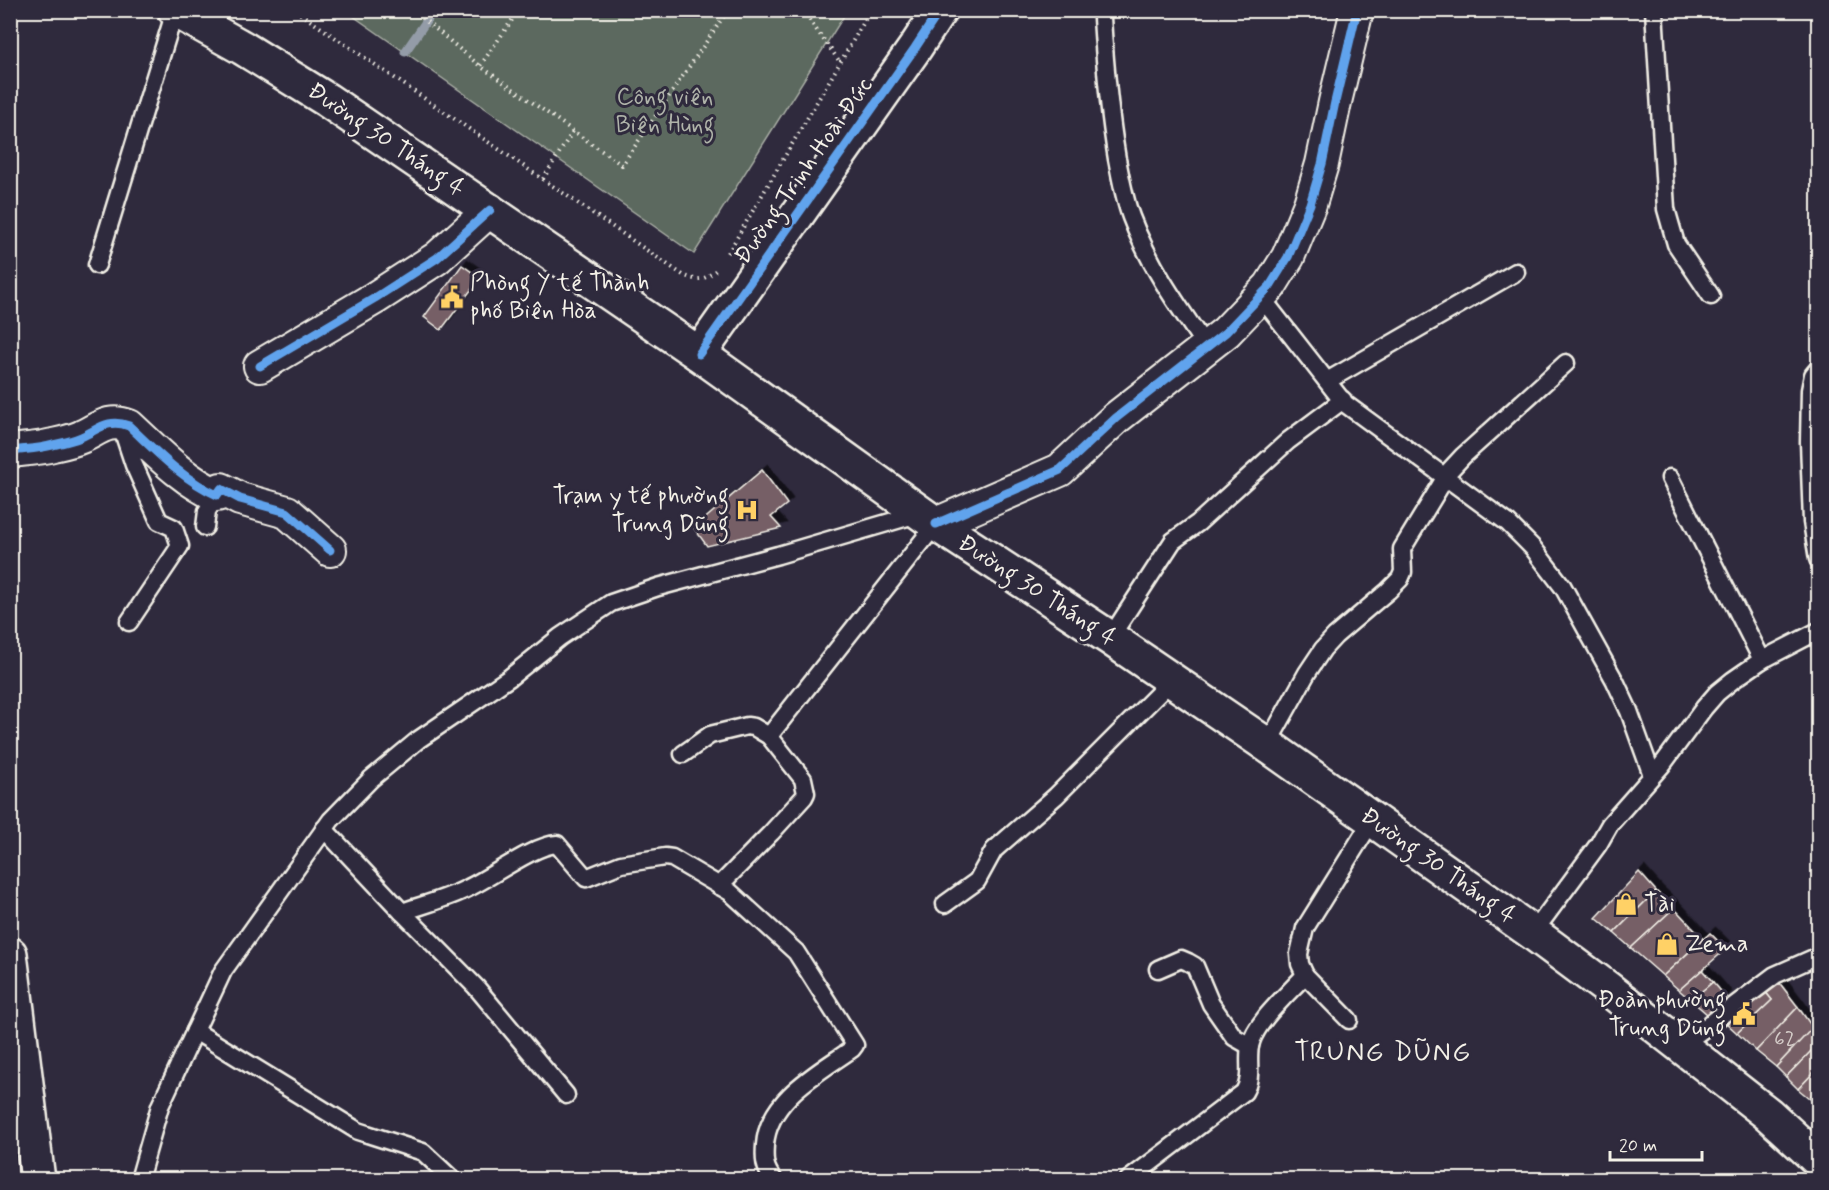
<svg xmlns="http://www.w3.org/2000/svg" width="1829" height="1190" viewBox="0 0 1829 1190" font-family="Mynerve,sans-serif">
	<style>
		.green { fill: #5c695f; stroke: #a8ada4; stroke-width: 1.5 }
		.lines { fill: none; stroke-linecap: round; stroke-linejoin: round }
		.stream { stroke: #949ca8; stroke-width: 9 }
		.building { fill: #765f66; stroke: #f4f1e8; stroke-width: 1.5; filter: url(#shadow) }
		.lane-casing { stroke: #f4f1e8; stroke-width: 21 }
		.street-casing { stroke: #f4f1e8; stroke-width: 36 }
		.secondary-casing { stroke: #f4f1e8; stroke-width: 38 }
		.path { stroke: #f4f1e8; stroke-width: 4; stroke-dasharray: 1.5 4.5; stroke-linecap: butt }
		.lane { stroke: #2f2a3d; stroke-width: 16 }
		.street { stroke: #2f2a3d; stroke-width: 32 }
		.secondary { stroke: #2f2a3d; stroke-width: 33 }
		.cycleway-casing { stroke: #2f2a3d; stroke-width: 13 }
		.cycleway { stroke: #60a3ed; stroke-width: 9 }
		.labels { text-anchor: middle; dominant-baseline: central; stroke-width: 6; stroke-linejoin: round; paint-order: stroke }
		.number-label { font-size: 21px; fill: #d4ccc8 }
		.park-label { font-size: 24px; fill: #b0b4aa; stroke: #2f2a3d }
		.street-label { font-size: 24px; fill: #f4f1e8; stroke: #2f2a3d }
		.poi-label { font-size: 24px; fill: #f4f1e8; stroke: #2f2a3d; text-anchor: start }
		.quarter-label { font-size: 27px; letter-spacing: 1.5px; fill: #f4f1e8; stroke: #2f2a3d }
	</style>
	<defs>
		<filter id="shadow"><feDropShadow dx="5.5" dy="-5.5" stdDeviation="0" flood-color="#0009"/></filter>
	</defs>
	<rect width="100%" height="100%" fill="#2f2a3d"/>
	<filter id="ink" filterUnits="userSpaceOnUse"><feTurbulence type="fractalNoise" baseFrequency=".0167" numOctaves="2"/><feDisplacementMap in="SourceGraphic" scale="12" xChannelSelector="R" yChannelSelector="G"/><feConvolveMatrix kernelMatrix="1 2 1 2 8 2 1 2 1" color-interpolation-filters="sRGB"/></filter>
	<g filter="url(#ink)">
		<path class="green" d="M346,11H847L694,254Z"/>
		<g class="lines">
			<path class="stream" d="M405,52L434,10"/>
		</g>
		<g class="building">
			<path d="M462,265L480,278L441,330L424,317Z"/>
			<path d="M762,470L787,504L771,517L781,528L707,546L694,528Z"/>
			<path d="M1639,872L1656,891L1614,933L1596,918Z"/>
			<path d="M1656,891L1674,908L1631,948L1614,933Z"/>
			<path d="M1674,908L1703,939L1663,976L1631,948Z"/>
			<path d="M1710,933L1726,949L1679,990L1663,976Z"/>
			<path d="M1702,970L1713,982L1691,1000L1679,990Z"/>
			<path d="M1778,981L1798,1007L1756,1051L1737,1033L1772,1000L1764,990Z"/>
			<path d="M1713,982L1726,997L1707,1014L1691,1000Z"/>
			<path d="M1764,990L1772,1000L1737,1033L1723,1020Z"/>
			<path d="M1798,1007L1813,1028L1776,1067L1756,1051Z"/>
			<path d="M1818,1022V1044L1786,1077L1776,1067Z"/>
			<path d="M1818,1044V1068L1798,1089L1786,1077Z"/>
			<path d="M1818,1068V1089L1809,1098L1798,1089Z"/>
			<path d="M1818,1089V1106L1809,1098Z"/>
		</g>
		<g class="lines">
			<g class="lane-casing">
				<g id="lane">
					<path d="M1654,10L1666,209L1676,244L1711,296"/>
					<path d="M1102,18C1105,66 1109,112 1117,159C1121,179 1124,198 1131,217C1149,265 1178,306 1207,348"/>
					<path d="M97,265L175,11"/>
					<path d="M1261,297L1344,403L1508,523L1533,548L1563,587L1615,681L1629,711L1652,775"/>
					<path d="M1818,369L1813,375L1810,390L1809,442L1812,522L1818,559"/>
					<path d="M1327,381L1516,272"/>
					<path d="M121,426L134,465L159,521L174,528L180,546L129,622"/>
					<path d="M1670,478L1762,660"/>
					<path d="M205,527L207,511L217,495"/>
					<path d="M1110,638L1173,541L1198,523L1288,441L1343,400"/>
					<path d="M769,736L936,524"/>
					<path d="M1267,745L1307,673L1323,649L1335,636L1388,591L1400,579L1403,572L1402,549L1450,470L1463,456L1566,363"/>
					<path d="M683,754L710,735L747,726L754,727L769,736L803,779L806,793L804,797L771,833L719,886"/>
					<path d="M324,829L402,912L476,987L566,1095"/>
					<path d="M945,904L977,881L994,850L1056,796L1172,680"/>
					<path d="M402,912C423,905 445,899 464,890C488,880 533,845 557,844L586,878L621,864L665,857L672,858L730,892L796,952L855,1045L852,1049C818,1073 768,1099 765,1145C764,1159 764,1168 774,1180"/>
					<path d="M1533,933L1598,845L1610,824L1662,765L1704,708L1717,693L1733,680L1762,660L1818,631"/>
					<path d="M1158,969L1181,959L1188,962L1195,966L1211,1004L1234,1037L1250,1046"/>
					<path d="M1349,1020L1305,975L1300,964L1299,954L1305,928L1373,819"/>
					<path d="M195,1031L358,1131L423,1152L453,1180"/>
					<path d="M1682,1045L1775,975L1818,956"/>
					<path d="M139,1180L160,1106L223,971L331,820L371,779L418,740L509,678L560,637L611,603L658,587L778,555L921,513"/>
					<path d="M1128,1180L1244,1092C1253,1077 1247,1062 1250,1046C1255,1022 1289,993 1305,975"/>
				</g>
			</g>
			<g class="street-casing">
				<g id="street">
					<path d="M260,366L375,298L437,258L490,210"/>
					<path d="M10,451C25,449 39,449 53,445C62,443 72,441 81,437C99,429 108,418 129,426C156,451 183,480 217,495L221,489L240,499L287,512L330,550"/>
					<path d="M936,524L1060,470L1116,418L1226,332L1270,286L1288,257L1310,204L1322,164L1335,102L1357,10"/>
				</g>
			</g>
			<g class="secondary-casing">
				<g id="secondary">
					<path d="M175,10L243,48L327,100L699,354L936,524L1110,638L1267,745L1533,933L1607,988L1768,1114L1818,1160"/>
					<path d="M699,354L915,48L940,10"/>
					<path d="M10,954L38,1180"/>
				</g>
			</g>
			<g class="path">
				<path d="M295,10L683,275C698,282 705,280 717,269"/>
				<path d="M413,10L480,66"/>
				<path d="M519,10L480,66L622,165L728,10"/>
				<path d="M802,10L840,62"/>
				<path d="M543,179L573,131"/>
				<path d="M728,253L871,10"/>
			</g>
			<use href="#lane" class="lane"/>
			<use href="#street" class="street"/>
			<use href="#secondary" class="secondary"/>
			<g class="cycleway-casing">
				<g id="cycleway">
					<path d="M699,354L915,48L940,10"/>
					<path d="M260,366L375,298L437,258L490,210"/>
					<path d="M10,451C25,449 39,449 53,445C62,443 72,441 81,437C99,429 108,418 129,426C156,451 183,480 217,495L221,489L240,499L287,512L330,550"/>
					<path d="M936,524L1060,470L1116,418L1226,332L1270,286L1288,257L1310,204L1322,164L1335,102L1357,10"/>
				</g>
			</g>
			<use href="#cycleway" class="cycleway"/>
		</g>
	</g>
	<defs>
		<g id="civic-bare" transform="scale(1.8)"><path d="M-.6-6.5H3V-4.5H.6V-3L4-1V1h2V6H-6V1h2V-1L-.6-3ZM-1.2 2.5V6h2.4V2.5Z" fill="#ffd166" stroke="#2f2a3d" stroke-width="2.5" paint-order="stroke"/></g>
		<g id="hospital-bare" transform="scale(1.8)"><path d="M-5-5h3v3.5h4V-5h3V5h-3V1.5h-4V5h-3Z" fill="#ffd166" stroke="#2f2a3d" stroke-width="2.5" paint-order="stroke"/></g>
		<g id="shop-bare" transform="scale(1.8)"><path d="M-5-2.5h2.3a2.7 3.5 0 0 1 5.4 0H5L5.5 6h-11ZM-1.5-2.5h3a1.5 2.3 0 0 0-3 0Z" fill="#ffd166" stroke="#2f2a3d" stroke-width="2.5" paint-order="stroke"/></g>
	</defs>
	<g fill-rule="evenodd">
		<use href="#civic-bare" x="452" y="297"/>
		<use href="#hospital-bare" x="747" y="510"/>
		<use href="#shop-bare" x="1626" y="904"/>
		<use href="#shop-bare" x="1667" y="944"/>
		<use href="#civic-bare" x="1744" y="1014"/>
	</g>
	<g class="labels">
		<g class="number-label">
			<text x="1785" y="1039">62</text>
		</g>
		<g class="park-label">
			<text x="665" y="97">Công viên<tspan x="665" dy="28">Biên Hùng</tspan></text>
		</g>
		<g class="street-label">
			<text transform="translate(386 140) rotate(34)">Đường 30 Tháng 4</text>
			<text transform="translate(804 171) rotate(-55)">Đường Trịnh Hoài Đức</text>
			<text transform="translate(1037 591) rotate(33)">Đường 30 Tháng 4</text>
			<text transform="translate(1438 866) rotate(35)">Đường 30 Tháng 4</text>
		</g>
		<g class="poi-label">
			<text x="470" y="283">Phòng Y tế Thành<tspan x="470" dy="28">phố Biên Hòa</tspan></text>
			<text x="729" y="496" text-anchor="end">Trạm y tế phường<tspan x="729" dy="28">Trung Dũng</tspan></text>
			<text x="1644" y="904">Tài</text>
			<text x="1685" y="944">Zema</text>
			<text x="1726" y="1000" text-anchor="end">Đoàn phường<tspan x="1726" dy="28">Trung Dũng</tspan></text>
		</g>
		<g class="quarter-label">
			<text x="1383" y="1052">TRUNG DŨNG</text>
		</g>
	</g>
	<rect width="1829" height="1190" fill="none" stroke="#2f2a3d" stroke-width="36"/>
	<rect x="18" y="18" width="1793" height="1154" fill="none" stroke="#f4f1e8" stroke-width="2" filter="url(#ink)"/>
	<path d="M1610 1151v9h92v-9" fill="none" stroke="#f4f1e8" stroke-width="3"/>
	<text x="1619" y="1151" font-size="18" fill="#f4f1e8" stroke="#2f2a3d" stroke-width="4.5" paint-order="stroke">20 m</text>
</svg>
